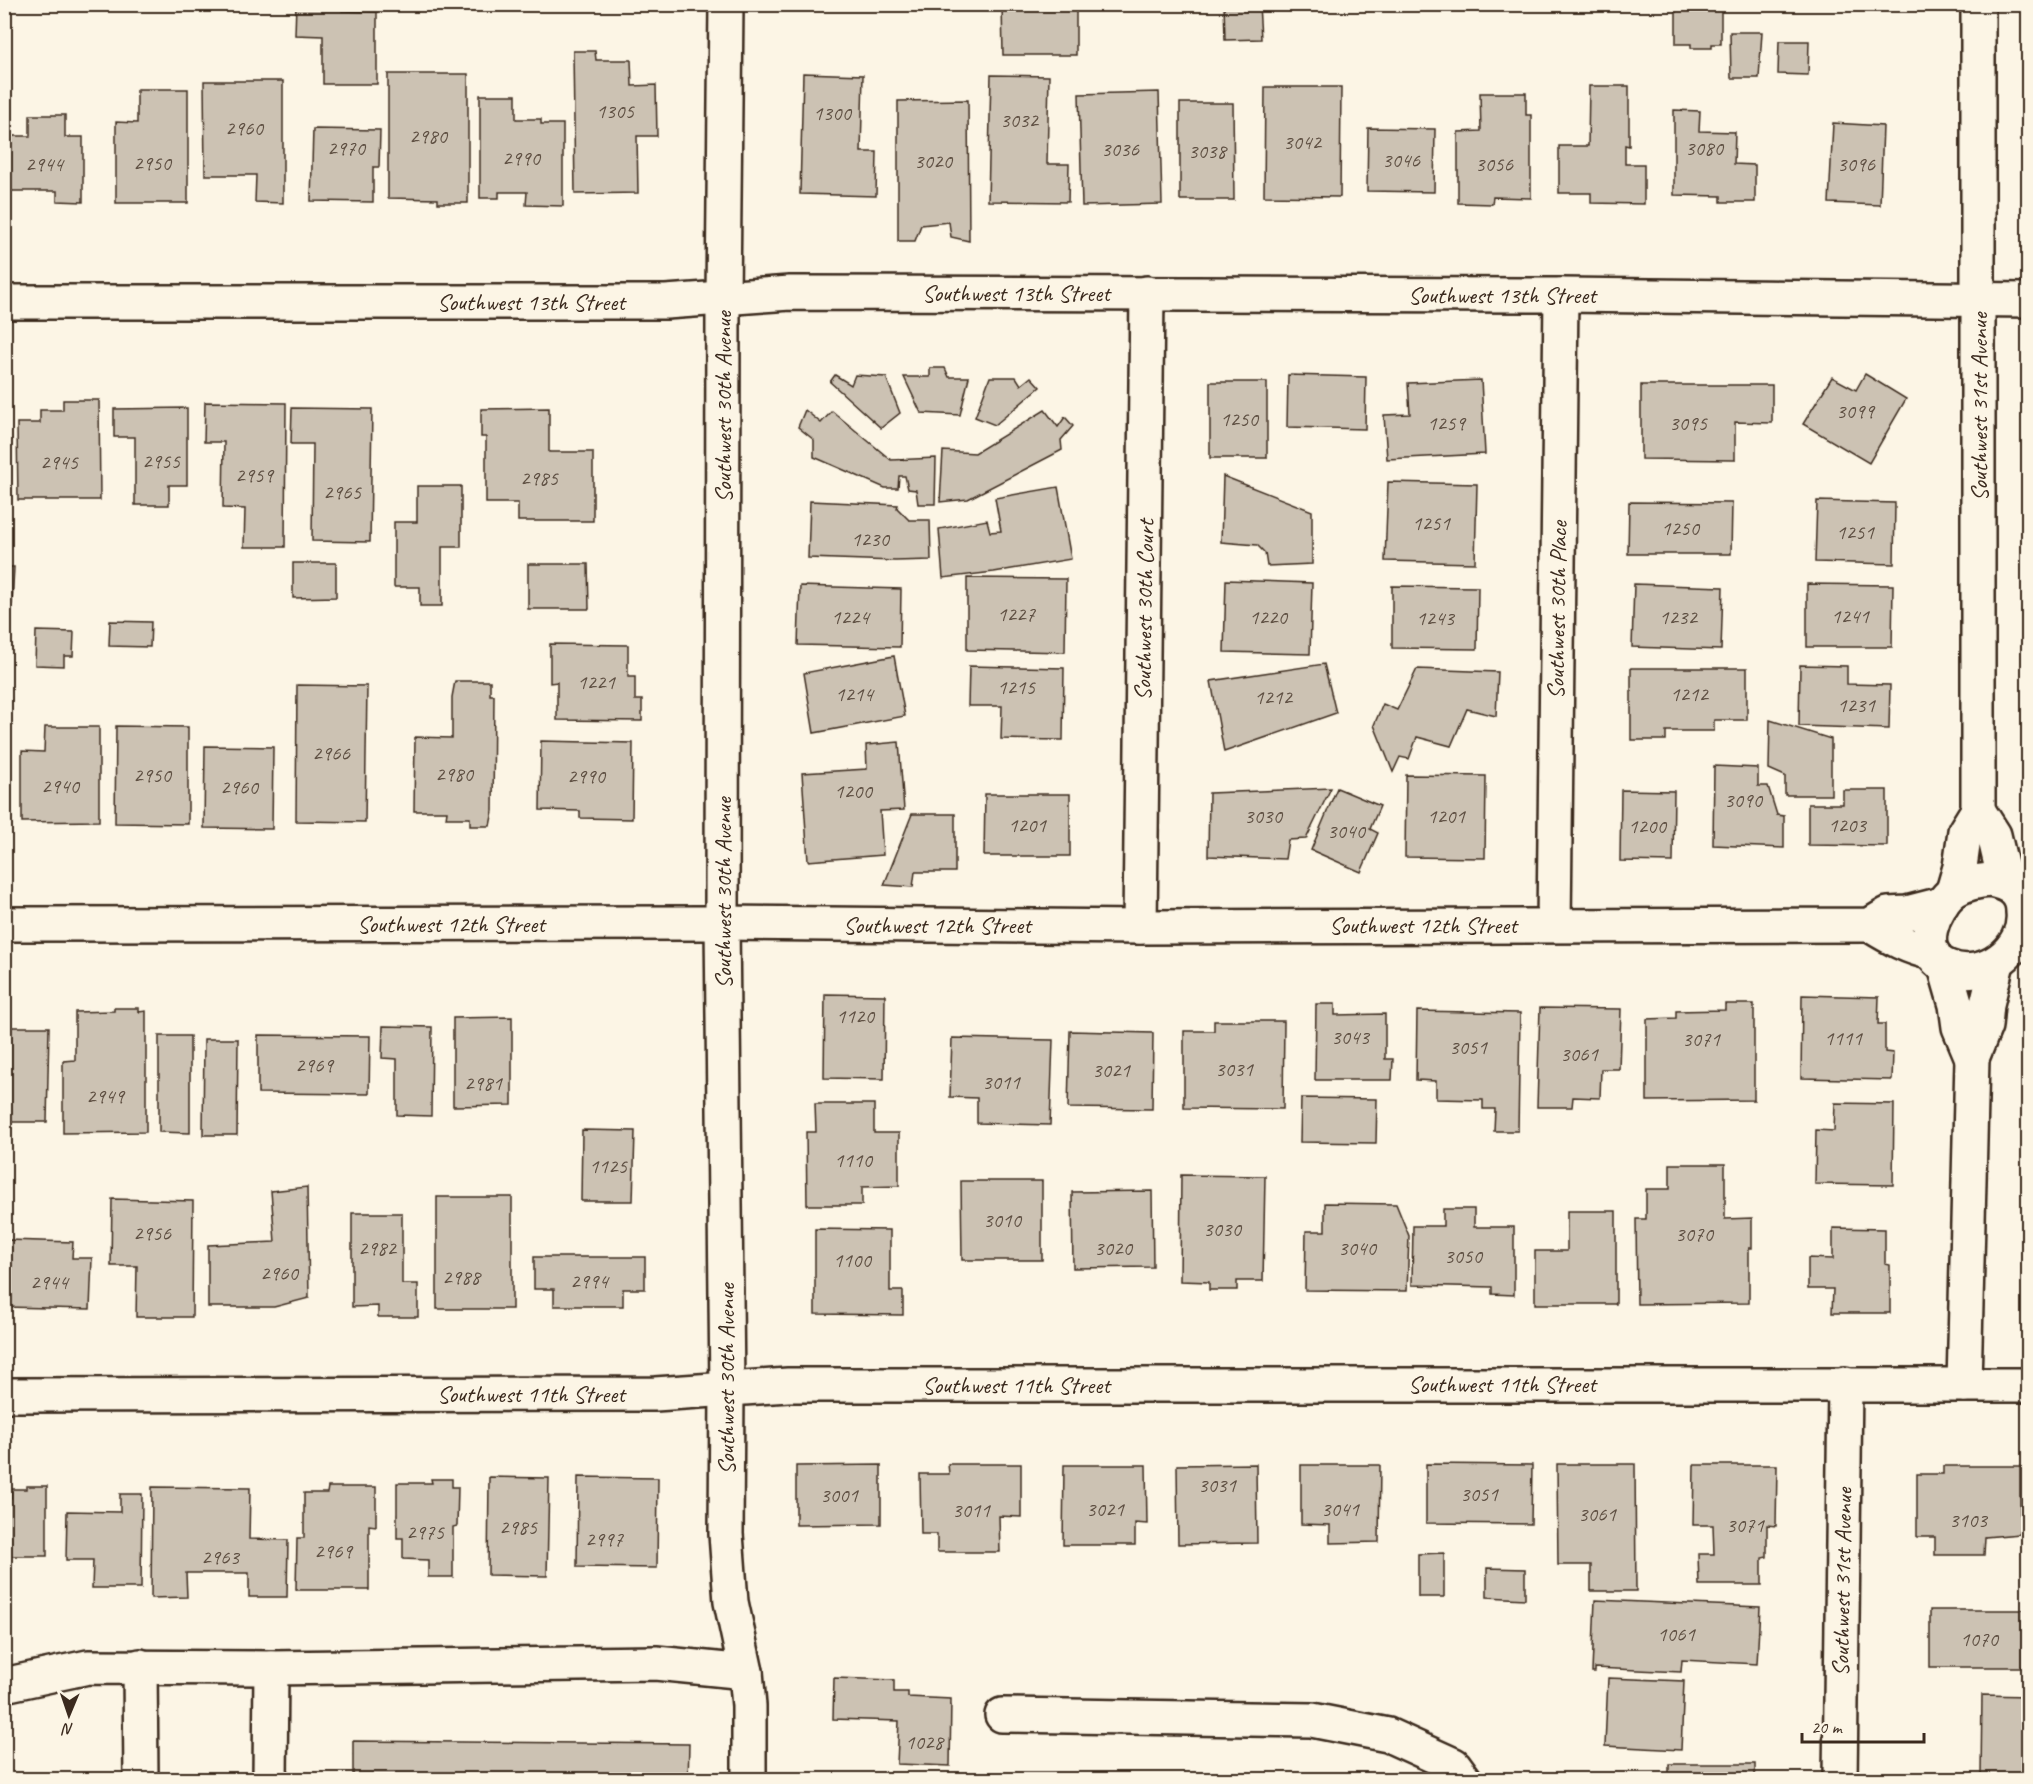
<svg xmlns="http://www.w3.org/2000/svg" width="2033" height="1784" viewBox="0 0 2033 1784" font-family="Caveat,sans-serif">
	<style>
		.building { fill: #ccc2b3; stroke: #3b2a1e; stroke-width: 1.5 }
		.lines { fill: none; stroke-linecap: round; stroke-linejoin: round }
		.minor-casing { stroke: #3b2a1e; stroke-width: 38 }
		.minor { stroke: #fcf5e5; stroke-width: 33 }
		.labels { text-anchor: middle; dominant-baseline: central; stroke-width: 6; stroke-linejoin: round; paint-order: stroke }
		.number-label { font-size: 21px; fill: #5f5043 }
		.street-label { font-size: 24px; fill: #3b2a1e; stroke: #fcf5e5 }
	</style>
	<rect width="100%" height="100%" fill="#fcf5e5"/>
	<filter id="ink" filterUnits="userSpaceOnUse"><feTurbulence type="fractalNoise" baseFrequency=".0167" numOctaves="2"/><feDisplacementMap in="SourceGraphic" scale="12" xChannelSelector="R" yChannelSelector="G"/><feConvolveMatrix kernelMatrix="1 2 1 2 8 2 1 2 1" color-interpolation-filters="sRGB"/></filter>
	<g filter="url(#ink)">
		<g class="building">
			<path d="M296,4H342V11L377,12V84H323V36L295,35Z"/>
			<path d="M1002,4H1076V55H1003Z"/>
			<path d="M1224,4H1259L1261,39L1225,40Z"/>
			<path d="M1676,6L1721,7V44H1712V48H1691V44H1676Z"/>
			<path d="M1730,32H1762L1759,78H1731Z"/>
			<path d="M1779,41H1809L1808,75L1778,74Z"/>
			<path d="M573,51H595L596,60H631L632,86L656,85L657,136H637L638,193L575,194Z"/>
			<path d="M803,73L863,75L861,152H877L876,196L800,194Z"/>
			<path d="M388,74H468V203H438V199L388,198Z"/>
			<path d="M991,75L1049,76L1047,164H1069L1068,202L988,201Z"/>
			<path d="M204,81H283V203L255,202L256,175H205Z"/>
			<path d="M1589,86H1629V146L1625,145V164H1644V204L1591,203V193H1559V146H1588Z"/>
			<path d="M1265,87H1341L1340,197L1264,196Z"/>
			<path d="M137,89H188V203H116V122L137,123Z"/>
			<path d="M1159,92L1162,204L1082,206L1079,94Z"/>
			<path d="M1480,93H1526V115H1531V198L1493,197L1492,204L1458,203V132L1481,131Z"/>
			<path d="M480,95H516V119H541V124H563V206L526,205L527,192H499V198H480Z"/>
			<path d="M968,100L969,241L951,237L949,222L921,225L915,241H898V101Z"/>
			<path d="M1180,103H1233L1234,200H1180Z"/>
			<path d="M1674,110L1700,111L1699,131L1735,132L1734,164L1755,165V202H1721V196L1674,195Z"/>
			<path d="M30,115H65V137H83V202L57,201V191H4V136H30Z"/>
			<path d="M1833,123L1883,126L1880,205L1829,203Z"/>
			<path d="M1368,128L1435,129L1434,192L1367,191Z"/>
			<path d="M313,129L380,130L379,167H373V202L311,201Z"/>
			<path d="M930,368H945L949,377H969L960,415L921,413L904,377H930Z"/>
			<path d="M1865,374L1906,399L1869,463L1803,424L1832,377L1856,390Z"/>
			<path d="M835,375L851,385L855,375L886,377L900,413L881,428L830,382Z"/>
			<path d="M1288,375L1366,377L1365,429L1287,427Z"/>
			<path d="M990,377H1016L1021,385L1031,377L1040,387L995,425L975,417Z"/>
			<path d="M1481,380L1485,454L1387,459L1384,415L1410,414L1408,383Z"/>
			<rect x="1210" y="382" width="57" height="76"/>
			<path d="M1641,385H1772V423L1735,422V460L1641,459Z"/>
			<path d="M63,400H99L100,500H18L17,423H40V410H63Z"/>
			<path d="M205,402L286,403L285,547H244L245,509L223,508L224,442H204Z"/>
			<path d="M187,408V485H169V505H135V437H114V409Z"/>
			<path d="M292,408L372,409L370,542L312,541L313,444H291Z"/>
			<path d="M549,408V452H593V521H518V503H486V437H481V409Z"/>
			<path d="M805,410L821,423L832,411L891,460L936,458L935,504H918L916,490L908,489L905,476H899L898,488H885L814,457V440L798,427Z"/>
			<path d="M1045,410L1058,427L1065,417L1073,426L1061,440L1062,450L968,499L940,502L943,451L975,453Z"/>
			<path d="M1223,476L1312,511V564L1267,566L1265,553L1257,545L1221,542Z"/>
			<path d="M1388,482L1477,484L1475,563L1385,561Z"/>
			<path d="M417,486H461V547H442V606H420V587H394V522H417Z"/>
			<path d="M1058,487L1071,559L994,572L943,578L939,529L987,520L990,532L1001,531L995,498Z"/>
			<path d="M810,501L898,505L897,508L909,520H930L931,560L895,561L808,558Z"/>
			<path d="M1817,501L1895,503L1894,564L1815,562Z"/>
			<path d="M1629,502L1732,503L1731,554H1628Z"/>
			<path d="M293,563H336V597L293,598Z"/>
			<path d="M528,564H588L589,609H528Z"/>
			<path d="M4,567H14L12,604H4Z"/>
			<path d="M967,578L1066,579L1065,652L967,650Z"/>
			<path d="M1226,580L1312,583L1310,654L1224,652Z"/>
			<path d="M1634,584L1723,587L1721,650L1632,647Z"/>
			<path d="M1807,584L1893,585L1892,647H1807Z"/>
			<path d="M800,586L901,589L900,647L798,645Z"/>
			<path d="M1392,586L1478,587L1477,649L1392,648Z"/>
			<path d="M110,621L151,622L150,647L109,646Z"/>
			<path d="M36,631L74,632L73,656H64V666L35,665Z"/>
			<path d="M550,644L628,645V677H635V700H642V721L557,720V682L550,683Z"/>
			<path d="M894,656L905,716L814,733L804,673Z"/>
			<path d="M1324,664L1336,713L1224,752L1211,681Z"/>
			<path d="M1800,665L1847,666V684L1890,685L1889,729L1799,726Z"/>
			<path d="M969,666L1064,668L1063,740L1001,739L1002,706H968Z"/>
			<path d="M1631,668H1747V720H1714V731H1666V740H1631Z"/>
			<path d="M1417,669L1498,672L1496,716L1467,709L1451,746L1417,737L1409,759L1400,757L1393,772L1374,725L1383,704L1397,710Z"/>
			<path d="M455,681H490V695H494L493,811L490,826H470V818H446L447,811H414L415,737L452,738V697Z"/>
			<path d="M297,685L367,686L365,822L296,821Z"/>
			<path d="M1770,720L1831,739V795H1785V776L1769,769Z"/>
			<path d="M116,726L188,727V824L115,823Z"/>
			<path d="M45,727H99V821L22,822V751L44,752Z"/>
			<path d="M541,741L633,743L632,819L580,818V811L540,810Z"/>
			<path d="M899,742L904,810L880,811L883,855L808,861L802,773L867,769L866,745Z"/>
			<path d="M205,746L273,747L272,829L204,828Z"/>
			<path d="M1714,766L1758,768V786H1768L1777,815L1784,816V848L1713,845Z"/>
			<path d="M1406,775L1486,776L1485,858L1405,857Z"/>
			<path d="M1331,788L1306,839L1288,840L1285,859L1208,856L1209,793Z"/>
			<path d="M1337,788L1380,806L1370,829L1378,833L1361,872L1311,850Z"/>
			<path d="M1621,790L1674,791L1673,862L1620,861Z"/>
			<path d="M1843,790H1887V846L1808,845V804H1843Z"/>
			<path d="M985,794H1070V856H984Z"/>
			<path d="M912,814H955V872H915L913,887L884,885Z"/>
			<path d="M825,994L885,995L884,1079L824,1078Z"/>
			<path d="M1802,995L1879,997L1878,1024H1885V1052L1893,1053L1892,1080L1801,1078Z"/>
			<path d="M1316,1004H1335V1015L1385,1014V1059H1393L1392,1080H1315Z"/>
			<path d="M1725,1004H1754V1100L1647,1101V1019L1676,1018V1011L1725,1010Z"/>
			<path d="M114,1008H139V1012L146,1011V1132L63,1133V1061L75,1060V1012L114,1011Z"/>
			<path d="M1540,1008L1621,1009L1619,1069H1601L1600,1098L1573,1097L1572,1107H1537Z"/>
			<path d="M1417,1011L1520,1013L1518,1131H1494L1495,1109H1483V1100L1436,1099V1081L1416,1080Z"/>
			<path d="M512,1017V1105L453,1106V1018Z"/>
			<path d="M1214,1021H1284L1283,1109L1184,1108V1031H1214Z"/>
			<path d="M383,1026L432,1027L431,1116L397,1115V1059L382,1058Z"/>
			<path d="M4,1027H49L47,1122H4Z"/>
			<path d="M1070,1031L1153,1033L1152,1109L1068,1108Z"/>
			<path d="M258,1035L370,1036L369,1094L258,1093Z"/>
			<path d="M159,1036H190V1133L159,1132Z"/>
			<path d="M952,1038L1053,1040L1050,1125L977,1123V1098L950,1097Z"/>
			<path d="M204,1039H238L237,1135H203Z"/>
			<path d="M1301,1098L1377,1099L1376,1143L1300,1142Z"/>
			<path d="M1835,1103L1894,1104L1893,1185L1815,1184L1816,1130L1834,1131Z"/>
			<path d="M815,1104H874V1133H899V1186L862,1187V1205H807L806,1132H816Z"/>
			<path d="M582,1130L635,1131L633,1201H581Z"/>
			<path d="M1670,1164H1725V1219L1752,1218V1248H1749V1303L1637,1304L1636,1219H1646V1189H1670Z"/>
			<path d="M1181,1175L1265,1176L1263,1281H1237V1290H1209V1282L1180,1281Z"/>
			<path d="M961,1181H1042V1260H962Z"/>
			<path d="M307,1187L309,1298L274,1307H208V1245L275,1242L271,1191Z"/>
			<path d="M1152,1191L1153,1267L1073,1268L1072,1192Z"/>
			<rect x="437" y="1197" width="75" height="112"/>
			<path d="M112,1199L193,1201L192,1317H136L137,1266H111Z"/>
			<path d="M1325,1203L1396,1204L1409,1236L1407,1291L1305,1290L1306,1231H1325Z"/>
			<path d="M1443,1209H1474V1227H1514V1295L1492,1294V1287L1412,1285L1413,1226H1443Z"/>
			<path d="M1567,1211H1616V1304H1535V1251H1567Z"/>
			<path d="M352,1213H402V1284H418V1317H378V1306L352,1307Z"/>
			<path d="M1833,1228L1885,1229V1264L1890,1265V1313H1832L1833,1289H1808V1258L1833,1259Z"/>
			<path d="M815,1229L890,1230V1291H903V1315L815,1314Z"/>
			<path d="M8,1240L73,1242L72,1258H92L90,1309L6,1307Z"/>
			<path d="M534,1257H645V1289H623V1306H554V1289H534Z"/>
			<path d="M948,1464H1021V1517L999,1516L1000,1552H937V1534H921L920,1474H949Z"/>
			<path d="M1256,1464L1257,1543L1178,1544L1177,1465Z"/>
			<path d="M1426,1464L1532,1465L1531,1524L1426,1523Z"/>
			<path d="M1557,1464H1635L1636,1591H1591V1565H1558Z"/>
			<path d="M881,1465V1524L796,1525V1466Z"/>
			<path d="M1064,1465H1146L1147,1524L1135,1523V1545H1063Z"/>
			<path d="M1301,1465H1380L1379,1542L1330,1543V1525L1301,1524Z"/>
			<path d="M1694,1465H1777L1776,1526L1767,1525V1557L1762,1558V1585H1699L1698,1554H1714L1713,1525H1693Z"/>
			<path d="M1943,1466H2020V1534L1985,1537L1984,1555H1935V1537H1917V1474H1943Z"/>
			<path d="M489,1477L549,1478L547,1576L488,1575Z"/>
			<path d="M578,1477L658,1478L657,1568L577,1567Z"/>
			<path d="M431,1479H452V1487H458L457,1526L453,1527V1577H428V1560L403,1559V1538H397V1483H432Z"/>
			<path d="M26,1486H47V1556H4V1499H11V1489H26Z"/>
			<path d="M152,1487L250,1488L249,1539L288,1540L287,1597H249V1573H186L187,1597L151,1598Z"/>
			<path d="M328,1487H376V1526L369,1525V1590H296L297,1538H304V1493H327Z"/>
			<path d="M120,1494H142L141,1588H92L93,1560H66L67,1511L120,1512Z"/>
			<path d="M1444,1553V1597H1418V1554Z"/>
			<path d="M1487,1568L1525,1569V1599L1487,1597Z"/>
			<path d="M1595,1600L1760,1607L1757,1664L1682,1660L1681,1672L1595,1668V1672H1592Z"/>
			<rect x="1930" y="1610" width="98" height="57"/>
			<path d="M834,1678L894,1680V1692H908V1697L951,1699L950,1766L897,1764L899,1721L833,1719Z"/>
			<path d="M1608,1678L1684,1681L1681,1750L1605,1746Z"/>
			<path d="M1982,1695L2028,1696V1763H2026L2025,1780H1918V1775L1981,1776Z"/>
			<path d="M353,1741L689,1744L688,1780H353Z"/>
			<rect x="1669" y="1764" width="86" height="16"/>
		</g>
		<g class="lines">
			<g class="minor-casing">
				<g id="minor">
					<path d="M726,4L723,298L722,923L727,1390L726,1534L731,1602L746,1672L749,1706V1780"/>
					<path d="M4,302H666L790,293L1561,295L2028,300"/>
					<path d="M1978,810L1994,835L2001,865L2008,885"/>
					<path d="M1990,880C1999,882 2008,884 2015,891C2020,896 2023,904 2023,912C2027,950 1983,982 1948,967C1914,954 1933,906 1955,890C1966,883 1977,881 1990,880Z"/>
					<path d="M1953,891L1960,867L1965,831L1978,810V4"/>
					<path d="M4,924L722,923L1140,927L1870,925L1888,914L1907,913L1942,904"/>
					<path d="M1554,925L1561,295"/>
					<path d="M1870,925C1891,938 1909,948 1933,953"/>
					<path d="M1140,927L1147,293"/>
					<path d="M1945,967L1956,1005L1959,1027L1972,1058"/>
					<path d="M1964,1385L1972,1058L1985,1026L1987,1004L1997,963"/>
					<path d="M4,1395L655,1394L788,1385H2028"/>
					<path d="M140,1666L141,1780"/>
					<path d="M4,1685L88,1667L271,1668L656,1663L746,1672"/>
					<path d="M1002,1715L1312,1720L1388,1735L1454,1765L1465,1780"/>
					<path d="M270,1780L271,1668"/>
					<path d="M1840,1780L1845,1384"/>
				</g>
			</g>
			<use href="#minor" class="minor"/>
		</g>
	</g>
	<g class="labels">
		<g class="number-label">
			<text x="615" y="111">1305</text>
			<text x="832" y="113">1300</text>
			<text x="1019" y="120">3032</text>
			<text x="244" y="128">2960</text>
			<text x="428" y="136">2980</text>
			<text x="1302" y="142">3042</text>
			<text x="346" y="148">2970</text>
			<text x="1704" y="148">3080</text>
			<text x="1120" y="149">3036</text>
			<text x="1207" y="151">3038</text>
			<text x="521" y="158">2990</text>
			<text x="1401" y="160">3046</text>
			<text x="933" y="161">3020</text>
			<text x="152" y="163">2950</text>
			<text x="44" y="164">2944</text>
			<text x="1494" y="164">3056</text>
			<text x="1856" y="164">3096</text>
			<text x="1855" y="411">3099</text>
			<text x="1239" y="419">1250</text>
			<text x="1446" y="423">1259</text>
			<text x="1688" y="423">3095</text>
			<text x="161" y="461">2955</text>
			<text x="59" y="462">2945</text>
			<text x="254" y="475">2959</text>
			<text x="539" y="478">2985</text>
			<text x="342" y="492">2965</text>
			<text x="1431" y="523">1251</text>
			<text x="1680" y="528">1250</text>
			<text x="1855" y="532">1251</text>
			<text x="870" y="539">1230</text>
			<text x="1016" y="614">1227</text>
			<text x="1850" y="616">1241</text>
			<text x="850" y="617">1224</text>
			<text x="1268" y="617">1220</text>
			<text x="1678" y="617">1232</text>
			<text x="1435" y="618">1243</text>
			<text x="596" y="682">1221</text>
			<text x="1016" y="687">1215</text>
			<text x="854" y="694">1214</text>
			<text x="1689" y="694">1212</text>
			<text x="1273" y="697">1212</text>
			<text x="1856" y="705">1231</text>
			<text x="331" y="753">2966</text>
			<text x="454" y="774">2980</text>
			<text x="152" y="775">2950</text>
			<text x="586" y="776">2990</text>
			<text x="60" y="786">2940</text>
			<text x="239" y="787">2960</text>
			<text x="853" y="791">1200</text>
			<text x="1743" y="800">3090</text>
			<text x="1263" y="816">3030</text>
			<text x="1446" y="816">1201</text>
			<text x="1027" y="825">1201</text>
			<text x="1847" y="825">1203</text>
			<text x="1647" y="826">1200</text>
			<text x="1346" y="831">3040</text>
			<text x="855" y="1016">1120</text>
			<text x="1350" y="1037">3043</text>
			<text x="1843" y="1038">1111</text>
			<text x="1701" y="1039">3071</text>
			<text x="1468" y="1047">3051</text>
			<text x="1579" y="1054">3061</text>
			<text x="314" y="1065">2969</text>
			<text x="1234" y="1069">3031</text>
			<text x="1111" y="1070">3021</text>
			<text x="1001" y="1082">3011</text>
			<text x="483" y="1083">2981</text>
			<text x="105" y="1096">2949</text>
			<text x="853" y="1160">1110</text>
			<text x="608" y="1166">1125</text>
			<text x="1002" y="1220">3010</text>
			<text x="1222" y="1229">3030</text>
			<text x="152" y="1233">2956</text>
			<text x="1694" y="1234">3070</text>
			<text x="377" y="1248">2982</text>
			<text x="1113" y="1248">3020</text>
			<text x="1357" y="1248">3040</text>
			<text x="1463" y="1256">3050</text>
			<text x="852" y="1260">1100</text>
			<text x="279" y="1273">2960</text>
			<text x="461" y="1277">2988</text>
			<text x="589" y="1281">2994</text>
			<text x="49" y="1282">2944</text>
			<text x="1217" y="1485">3031</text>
			<text x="1479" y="1494">3051</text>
			<text x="839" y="1495">3001</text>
			<text x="1105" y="1509">3021</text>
			<text x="1340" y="1509">3041</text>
			<text x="971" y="1510">3011</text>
			<text x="1597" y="1514">3061</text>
			<text x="1968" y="1520">3103</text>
			<text x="1745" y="1525">3071</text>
			<text x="518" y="1527">2985</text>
			<text x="425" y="1532">2975</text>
			<text x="604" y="1539">2997</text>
			<text x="333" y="1551">2969</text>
			<text x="220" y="1557">2963</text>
			<text x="1676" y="1634">1061</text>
			<text x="1979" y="1639">1070</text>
			<text x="924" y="1742">1028</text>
		</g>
		<g class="street-label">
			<text x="1016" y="293">Southwest 13th Street</text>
			<text x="1502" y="295">Southwest 13th Street</text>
			<text x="531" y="302">Southwest 13th Street</text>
			<text transform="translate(723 407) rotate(-90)">Southwest 30th Avenue</text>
			<text transform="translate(1979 407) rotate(-90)">Southwest 31st Avenue</text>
			<text transform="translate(1144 610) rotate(-89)">Southwest 30th Court</text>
			<text transform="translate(1557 610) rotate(-89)">Southwest 30th Place</text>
			<text transform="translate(723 893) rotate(-90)">Southwest 30th Avenue</text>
			<text x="451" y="924">Southwest 12th Street</text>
			<text x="937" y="925">Southwest 12th Street</text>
			<text x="1423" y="925">Southwest 12th Street</text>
			<text transform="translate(726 1379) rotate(-90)">Southwest 30th Avenue</text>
			<text x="1502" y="1384">Southwest 11th Street</text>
			<text x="1016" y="1385">Southwest 11th Street</text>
			<text x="531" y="1394">Southwest 11th Street</text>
			<text transform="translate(1842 1582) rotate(-89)">Southwest 31st Avenue</text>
		</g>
	</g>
	<rect width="2033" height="1784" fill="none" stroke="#fcf5e5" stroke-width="24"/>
	<rect x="12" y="12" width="2009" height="1760" fill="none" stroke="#3b2a1e" stroke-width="2" filter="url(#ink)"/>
	<g transform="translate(69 1715) rotate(182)" stroke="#fcf5e5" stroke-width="4.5" paint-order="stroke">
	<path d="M0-4.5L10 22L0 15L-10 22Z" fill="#3b2a1e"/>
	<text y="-9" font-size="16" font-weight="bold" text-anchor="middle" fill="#3b2a1e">N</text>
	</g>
	<path d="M1802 1733v9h122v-9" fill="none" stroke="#3b2a1e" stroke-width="3"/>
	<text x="1811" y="1733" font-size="18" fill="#3b2a1e" stroke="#fcf5e5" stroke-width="4.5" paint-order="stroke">20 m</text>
</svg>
